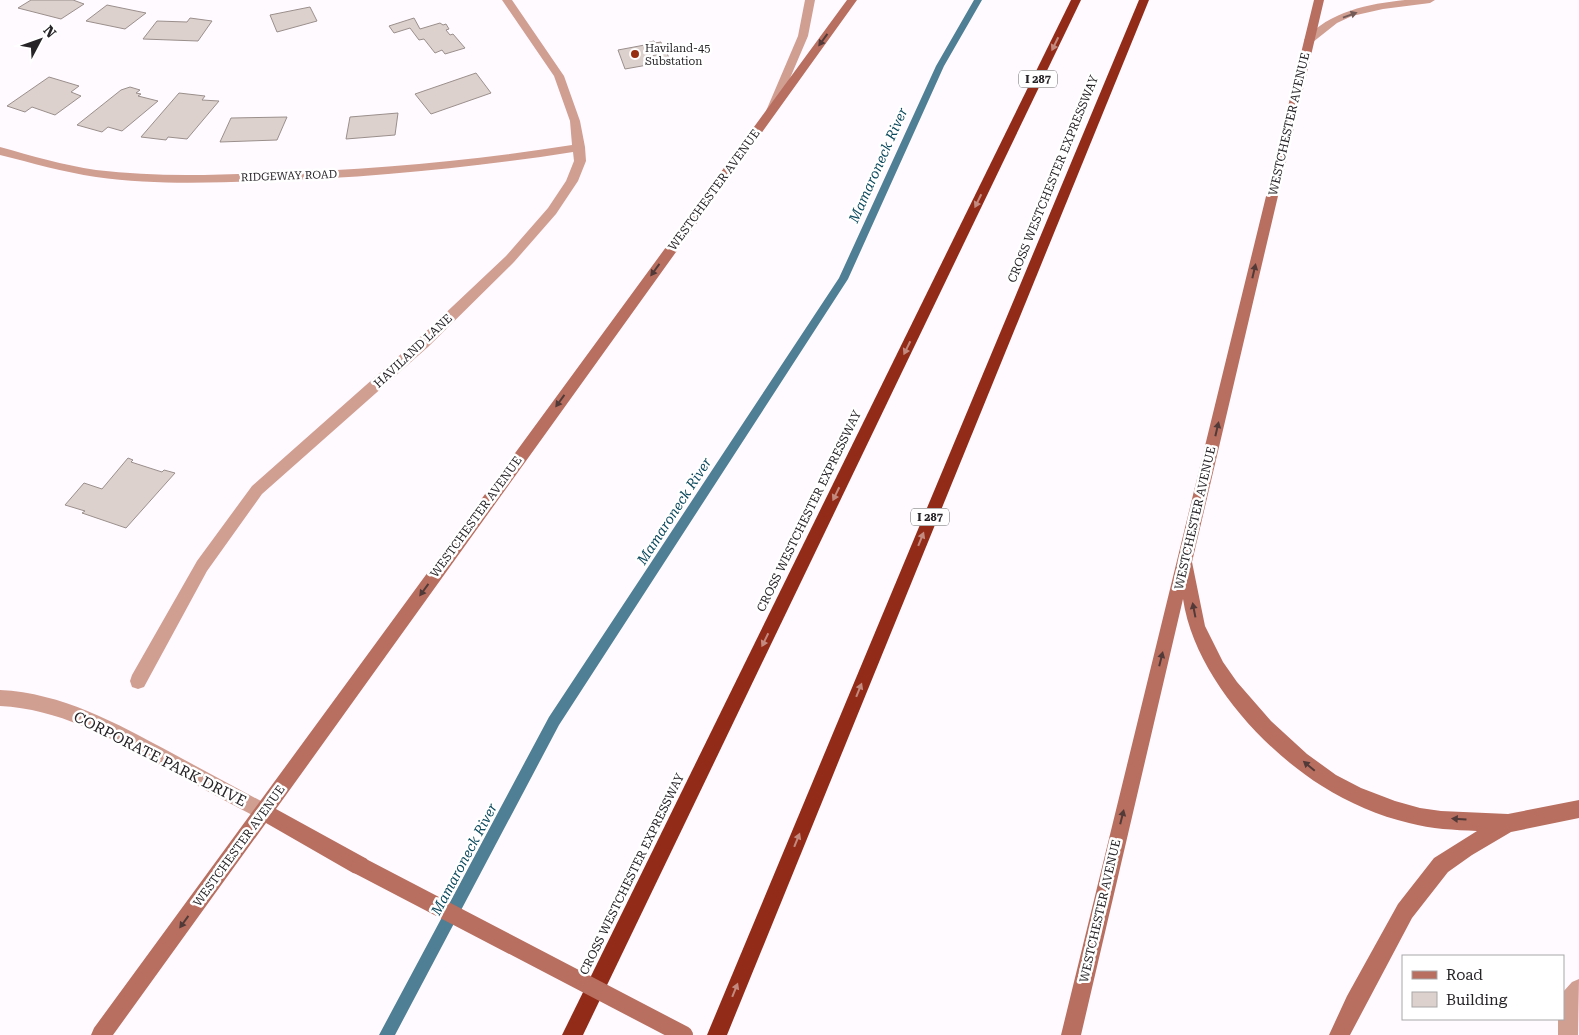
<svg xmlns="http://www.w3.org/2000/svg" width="1579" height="1035" viewBox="0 0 1579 1035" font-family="'Roboto Serif',serif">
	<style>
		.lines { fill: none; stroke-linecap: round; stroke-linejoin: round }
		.stream { fill: #4f7f94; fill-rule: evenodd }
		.building { fill: #ddd1cd; stroke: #9b8f8c }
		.lane { fill: #d19e92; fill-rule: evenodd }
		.street { fill: #d19e92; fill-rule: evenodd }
		.secondary { fill: #b86f60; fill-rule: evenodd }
		.highway { fill: #922b17; fill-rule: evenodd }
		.secondary-bridge { stroke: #b86f60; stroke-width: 18 }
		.oneway { fill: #735b57 }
		.oneway2 { fill: #523a38 }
		.oneway3 { fill: #c38a7f }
		.poi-dot { fill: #962f11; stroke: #fff; stroke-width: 2 }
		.labels { text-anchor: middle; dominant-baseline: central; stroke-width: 5; stroke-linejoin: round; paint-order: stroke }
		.far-poi-label { font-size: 11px; fill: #272427; stroke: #fff; text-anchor: start }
		.shield { fill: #fff; stroke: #686668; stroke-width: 1 }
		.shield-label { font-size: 11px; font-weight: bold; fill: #272427 }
		.far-street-label { font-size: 11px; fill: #272427; stroke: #fff }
		.street-label { font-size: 12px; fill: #272427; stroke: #fff }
		.water-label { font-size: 14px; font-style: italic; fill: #0b495d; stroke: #fff }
		.near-street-label { font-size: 15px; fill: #272427; stroke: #fff }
	</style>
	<rect width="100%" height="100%" fill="#fffaff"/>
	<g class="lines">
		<path class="stream" d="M974,0H982L944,66L848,279L559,725L395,1035H379L549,717L839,278L936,66Z"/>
	</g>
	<g class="building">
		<path d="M31,0H73L84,4L61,19L18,8Z"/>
		<path d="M107,5L146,13L125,29L86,21Z"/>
		<path d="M310,7L317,21L277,32L270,15Z"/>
		<path d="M190,18L212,21L198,41L143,39L157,21L187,22Z"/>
		<path d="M414,18L420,29L440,23L443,25L446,24L449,29L446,30L450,35L453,34L465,48L445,54L442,50L435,53L424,39L419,40L410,28L394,33L389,26Z"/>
		<path d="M654,41L655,43L661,42L663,50L649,52L650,56L667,53L670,61L625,69L618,50L650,44L649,42Z"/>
		<path d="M476,73L491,93L431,114L415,94Z"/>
		<path d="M49,77L79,86L71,92L81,96L55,115L32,107L25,112L7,106Z"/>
		<path d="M130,87L140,90L136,93L141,94L138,96L158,101L122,131L108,127L102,132L77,125L121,90Z"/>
		<path d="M179,93L205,96L202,100L219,101L187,139L168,137L166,140L141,137Z"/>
		<path d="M398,113L395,135L346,139L350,117Z"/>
		<path d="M287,117L277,140L220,142L231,118Z"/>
		<path d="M128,458L133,460L131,462L162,472L164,470L175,473L126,528L82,513L85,511L65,505L84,483L102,489Z"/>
	</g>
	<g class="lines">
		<g class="lane">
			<path d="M805,0H815L808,36L776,111L771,114L767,113L766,111L798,36Z"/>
			<path d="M1579,979L1578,1035H1558V1019H1563V992L1572,982Z"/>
		</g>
		<g class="street">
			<path d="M502,0H512L564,76L580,121L585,147L586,161L578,181L556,214L514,262L428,347L262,494L207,571L144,687L138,689L132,687L130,681L132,675L197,561L252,486L418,339L506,256L548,208L566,181L574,161L573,152C471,168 369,178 265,181C209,183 152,185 96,177C63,172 32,163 0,155V147C32,156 63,165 96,170C153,177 210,175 267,173C369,170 471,161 572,145L570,121L554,76Z"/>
			<path d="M1405,0H1435L1430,3L1383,9L1352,16L1337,23L1313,42L1309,43L1304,40C1330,11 1368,4 1405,0Z"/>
			<path d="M0,690C62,693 116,723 170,752C203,770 237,788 270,806L273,812L270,818L264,821L258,818C225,801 192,783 160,765C109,737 59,709 0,706Z"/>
		</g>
		<g class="secondary">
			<path d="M847,0H857L276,809L367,859L369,866L367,873L360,875L353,873L266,823L113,1035H91L94,1028Z"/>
			<path d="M1314,0H1324L1192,562L1205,626L1223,662L1237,682L1271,721L1307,754L1336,775L1361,788L1395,801L1420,808L1441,811L1508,814L1579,800V818L1511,832L1472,855L1448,872L1412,918L1350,1035H1329L1347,996L1398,904L1434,858L1477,831C1454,830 1432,829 1409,823C1379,816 1349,803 1322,786C1261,748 1194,673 1183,599L1081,1035H1061Z"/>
		</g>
		<g class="highway">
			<path d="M1071,0H1081L583,1035H562Z"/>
			<path d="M1139,0H1149L727,1035H707Z"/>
		</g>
		<path class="secondary-bridge" d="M360,866L684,1035"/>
	</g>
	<defs><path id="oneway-solid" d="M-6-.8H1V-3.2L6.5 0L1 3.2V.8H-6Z" transform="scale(1.25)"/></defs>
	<use class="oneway" href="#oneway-solid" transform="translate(1350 15) rotate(-20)"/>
	<g class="oneway2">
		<use href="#oneway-solid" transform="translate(823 40) rotate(126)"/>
		<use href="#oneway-solid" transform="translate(655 270) rotate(126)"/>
		<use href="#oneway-solid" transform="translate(1254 271) rotate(-77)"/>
		<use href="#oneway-solid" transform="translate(560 401) rotate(126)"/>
		<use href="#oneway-solid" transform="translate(1217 429) rotate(-77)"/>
		<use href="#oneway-solid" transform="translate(424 590) rotate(126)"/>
		<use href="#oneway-solid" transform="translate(1194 610) rotate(-101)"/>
		<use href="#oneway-solid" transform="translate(1161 659) rotate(-76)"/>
		<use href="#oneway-solid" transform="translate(1309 766) rotate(-140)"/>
		<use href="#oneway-solid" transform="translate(1122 817) rotate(-76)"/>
		<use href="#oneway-solid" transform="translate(1459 819) rotate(-176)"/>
		<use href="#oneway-solid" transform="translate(184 922) rotate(126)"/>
	</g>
	<g class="oneway3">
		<use href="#oneway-solid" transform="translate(1055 44) rotate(116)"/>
		<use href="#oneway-solid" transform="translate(978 201) rotate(116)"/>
		<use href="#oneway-solid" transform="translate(907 348) rotate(116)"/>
		<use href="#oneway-solid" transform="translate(836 494) rotate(116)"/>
		<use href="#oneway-solid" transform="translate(921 539) rotate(-68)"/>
		<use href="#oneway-solid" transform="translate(765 640) rotate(116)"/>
		<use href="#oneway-solid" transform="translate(859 690) rotate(-68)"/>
		<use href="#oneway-solid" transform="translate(797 840) rotate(-68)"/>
		<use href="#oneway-solid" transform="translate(735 990) rotate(-68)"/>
	</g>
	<circle class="poi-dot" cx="635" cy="54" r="5"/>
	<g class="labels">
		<g class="far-poi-label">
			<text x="645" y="48">Haviland-45<tspan x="645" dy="13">Substation</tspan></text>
		</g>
		<g class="shield">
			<rect x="1019" y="70.5" width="38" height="17" rx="4"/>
			<rect x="911" y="508.5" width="38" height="17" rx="4"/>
		</g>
		<g class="shield-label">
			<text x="1038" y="79">I 287</text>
			<text x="930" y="517">I 287</text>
		</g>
		<g class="far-street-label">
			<text transform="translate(289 176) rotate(-2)">RIDGEWAY ROAD</text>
		</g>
		<g class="street-label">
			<text transform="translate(1289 124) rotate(-77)">WESTCHESTER AVENUE</text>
			<text transform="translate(1053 179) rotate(-68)">CROSS WESTCHESTER EXPRESSWAY</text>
			<text transform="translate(714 190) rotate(-54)">WESTCHESTER AVENUE</text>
			<text transform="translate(413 351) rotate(-43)">HAVILAND LANE</text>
			<text transform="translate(809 511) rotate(-64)">CROSS WESTCHESTER EXPRESSWAY</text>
			<text transform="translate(476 517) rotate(-54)">WESTCHESTER AVENUE</text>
			<text transform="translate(1195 518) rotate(-77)">WESTCHESTER AVENUE</text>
			<text transform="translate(239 846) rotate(-54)">WESTCHESTER AVENUE</text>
			<text transform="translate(632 874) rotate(-64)">CROSS WESTCHESTER EXPRESSWAY</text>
			<text transform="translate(1100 911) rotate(-77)">WESTCHESTER AVENUE</text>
		</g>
		<g class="water-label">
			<text transform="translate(878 165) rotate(-66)">Mamaroneck River</text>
			<text transform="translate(674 511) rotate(-57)">Mamaroneck River</text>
			<text transform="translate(464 859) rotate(-62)">Mamaroneck River</text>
		</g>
		<g class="near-street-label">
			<text transform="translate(160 759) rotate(27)">CORPORATE PARK DRIVE</text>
		</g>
	</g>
	<rect x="1402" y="955" width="162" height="65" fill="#ffffff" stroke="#a9a7a9"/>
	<rect x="1412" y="971" width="25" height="8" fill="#b86f60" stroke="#a9a7a9"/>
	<text x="1446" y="980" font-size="15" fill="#272427">Road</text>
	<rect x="1412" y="992" width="25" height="15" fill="#ddd1cd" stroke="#a9a7a9"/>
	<text x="1446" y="1005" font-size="15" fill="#272427">Building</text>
	<g transform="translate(40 40) rotate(49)" stroke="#ffffff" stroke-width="4" paint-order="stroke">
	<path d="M0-4L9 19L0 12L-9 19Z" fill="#272427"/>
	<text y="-8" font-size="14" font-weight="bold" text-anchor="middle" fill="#272427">N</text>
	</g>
</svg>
